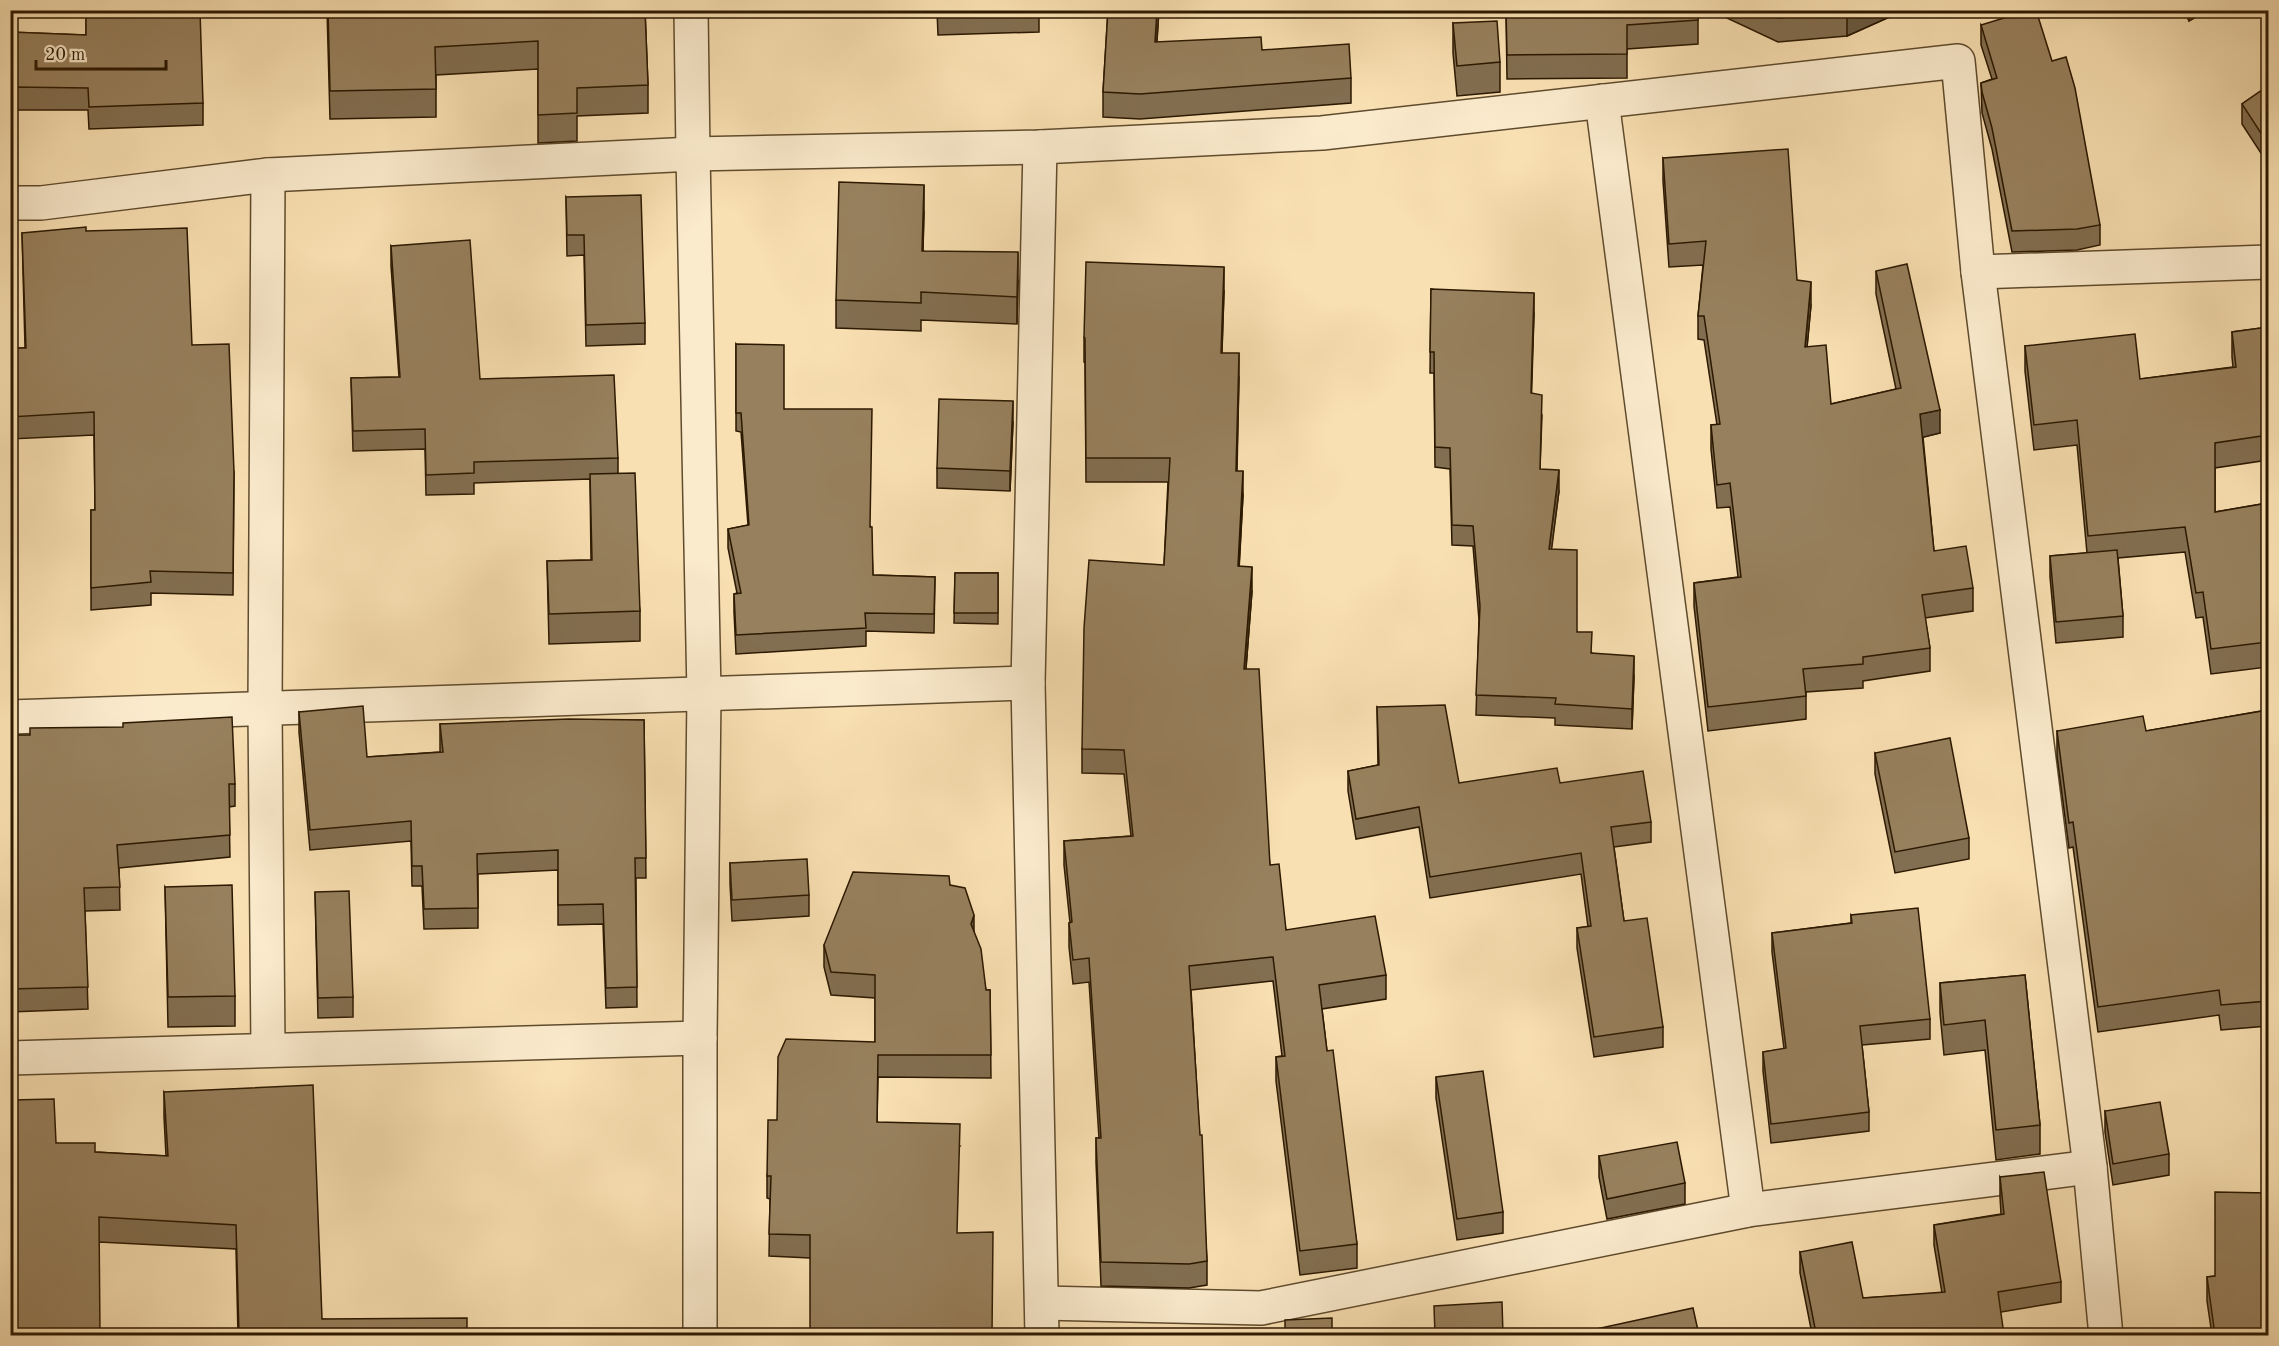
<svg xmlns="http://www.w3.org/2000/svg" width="2279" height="1346" viewBox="0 0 2279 1346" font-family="'Old Standard TT',serif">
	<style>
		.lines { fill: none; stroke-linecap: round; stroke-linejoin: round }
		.minor-casing { stroke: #5f4b2d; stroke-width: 36 }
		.tertiary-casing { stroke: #5f4b2d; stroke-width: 36 }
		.minor { stroke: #fbebcd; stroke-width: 33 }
		.tertiary { stroke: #fbebcd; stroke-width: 33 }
		.wall { fill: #826e50; stroke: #2c1901; stroke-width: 1.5 }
		.shaded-wall { fill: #6a5a41; stroke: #2c1901; stroke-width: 1.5 }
		.building { fill: #97805d; stroke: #2c1901; stroke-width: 1.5 }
	</style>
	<rect width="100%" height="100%" fill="#f9e0b2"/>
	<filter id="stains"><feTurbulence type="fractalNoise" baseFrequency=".00333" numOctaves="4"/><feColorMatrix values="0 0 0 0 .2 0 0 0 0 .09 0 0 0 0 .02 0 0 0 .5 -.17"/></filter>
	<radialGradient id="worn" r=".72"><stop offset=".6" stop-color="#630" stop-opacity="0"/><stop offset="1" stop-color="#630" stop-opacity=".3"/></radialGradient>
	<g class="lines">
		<g class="minor-casing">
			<g id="minor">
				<path d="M1602,101L1748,1210"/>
				<path d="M1040,147L1028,683L1042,1336"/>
				<path d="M10,203H41L268,175L693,154"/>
				<path d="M1978,272L2090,1167L2106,1336"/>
				<path d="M10,717L1028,683"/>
				<path d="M268,1050L265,708L268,175"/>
				<path d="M10,1058L700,1038"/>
				<path d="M1042,1303L1261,1308L1748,1210L2090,1167"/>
			</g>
		</g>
		<g class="tertiary-casing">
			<g id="tertiary">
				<path d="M691,10L693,154L1040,147L1322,133L1958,61L1978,272L2268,262"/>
				<path d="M693,154L704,694L700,1038V1336"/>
			</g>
		</g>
		<use href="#minor" class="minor"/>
		<use href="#tertiary" class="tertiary"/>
	</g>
	<g class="wall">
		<path d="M327,10H645L648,85V113L577,116V141L538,143V69L436,75V117L330,119Z"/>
		<path d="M937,10H1039V32L938,35Z"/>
		<path d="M1108,10H1159L1157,42L1262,50L1351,78V103L1140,119L1103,117V92Z"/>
		<path d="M1506,10H1698V44L1627,49V78L1507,79Z"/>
		<path d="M1710,10H1905L1847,36L1778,42Z"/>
		<path d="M2183,10H2208L2189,21Z"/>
		<path d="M86,14L203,103V125L89,129L88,110H14L10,168V32L86,35Z"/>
		<path d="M1453,23L1500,62V92L1457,96L1453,53Z"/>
		<path d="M1981,25L2100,225V245L2077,250L2012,252L1992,149L1982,113L1981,83L1992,79L1981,45Z"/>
		<path d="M2268,86V164L2242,124V104Z"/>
		<path d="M1663,158L1797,280L1811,305L1807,346L1831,404L1896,389L1876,294V271L1940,433L1923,437L1934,551L1973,588V611L1925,618L1930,648V671L1863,681V688L1806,692V719L1708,731L1694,606V583L1738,577L1730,507L1717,508L1711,449V425H1717L1704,340L1698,339V316L1703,265L1669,267L1663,181Z"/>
		<path d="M566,197L645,323V344L586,346L584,255L567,256Z"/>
		<path d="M924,212L923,251L1018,280L1017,324L921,320V331L836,328V300Z"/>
		<rect x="10" y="219" width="3" height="64"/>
		<path d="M86,231L192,345L234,472L233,595L151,593V605L91,610V510H95L94,435L10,439V348H25L22,233Z"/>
		<path d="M391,246L480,379L618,458V473L640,611V641L549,644L547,561L591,560L590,479L474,483V494L426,495L425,449L353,451L351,378L399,377L391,266Z"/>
		<path d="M1431,289L1534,313L1531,394L1542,415L1540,469L1559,491L1551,549L1577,632L1592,653L1634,676L1632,729L1555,725V718L1476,715L1479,620L1473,546L1452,545L1450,469L1435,467L1434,373H1430Z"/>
		<path d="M1224,291L1222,353L1239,377L1237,471L1243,495L1239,566L1252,591L1246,669L1270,865L1286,930L1386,975V999L1322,1009L1327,1051L1357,1244V1268L1300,1275L1276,1081V1057L1282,1056L1273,981L1191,990L1207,1261V1285L1189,1288L1101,1286L1096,1162V1138H1099L1089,982L1073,984L1069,947V923H1070L1064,865V841L1131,836L1124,774L1082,773V749L1164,565L1168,482H1086L1085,362H1084V337Z"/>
		<path d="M2268,327V460L2215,468V512L2268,503V675L2267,667L2211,674L2203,617L2196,618L2185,552L2118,558L2123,616V637L2056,643L2050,577V556L2087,553L2077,445L2034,450L2025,371V346L2140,379L2233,367L2232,357V332Z"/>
		<path d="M736,344L871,527L873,575L935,577L934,633L866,631V646L736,654L734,612V594L737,593L728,548V529L748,525L741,432L736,431Z"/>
		<path d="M1013,422L1010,491L937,488V468Z"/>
		<path d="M955,573H998V624L954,623Z"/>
		<path d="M1377,707L1459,783H1560L1651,822V842L1614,847L1624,921L1663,1027V1047L1594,1057L1577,948V928L1588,927L1581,874L1430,898L1419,827L1356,839L1348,791V771L1378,765Z"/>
		<path d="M2268,710V1026L2221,1030L2219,1015L2098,1032L2073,847L2069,848L2057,756V731H2146Z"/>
		<path d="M299,712L367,757L440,752V724L644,720L646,878H636L637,1007L606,1008L603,924L558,925V870L478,874V928L424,929L422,886H412L411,841L310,850L299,732Z"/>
		<path d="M10,735L235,784V806L229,807L230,857L119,868L120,910L85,911L88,1009L10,1012Z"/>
		<path d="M1875,753L1969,838V859L1895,873L1875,774Z"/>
		<path d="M730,863L809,895V916L732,921L730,884Z"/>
		<path d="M950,885L974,932L986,990H990L991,1078L878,1077L877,1122L960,1146L810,1258L769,1256L770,1199L767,1198V1176L777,1120L875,1042V998L831,995L824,967V945Z"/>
		<path d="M165,887L235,996V1026L168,1027Z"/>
		<path d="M315,892L353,997V1017L318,1018Z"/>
		<path d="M1851,915L1930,1019V1039L1862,1045L1869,1112V1131L1771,1143L1763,1071V1052L1784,1049L1772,952V933L1851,923Z"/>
		<path d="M2025,975L2040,1125V1154L1996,1160L1985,1050L1944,1055L1940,1013V983Z"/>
		<path d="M1436,1077L1503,1212V1233L1457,1240L1436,1098Z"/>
		<path d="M164,1092L322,1319L467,1335H238L236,1249L99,1242L10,1335L11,1100L56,1143L95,1152L166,1156L164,1117Z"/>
		<path d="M2105,1111L2169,1154V1175L2113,1185L2105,1132Z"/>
		<path d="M1599,1156L1685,1183V1204L1607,1219L1599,1177Z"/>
		<path d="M2000,1177L2061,1282V1302L2001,1312L1812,1334L1800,1273V1252L1863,1298L1942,1293L1934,1245V1225L2001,1214L2000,1197Z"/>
		<path d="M2215,1276L2268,1335H2212L2207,1301V1277Z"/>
	</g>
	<g class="shaded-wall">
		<path d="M1157,10H1159L1155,66V42Z"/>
		<path d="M1851,10H1905L1847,36V12Z"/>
		<path d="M2189,10H2208L2189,21Z"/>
		<path d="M14,87V110L10,168V145Z"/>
		<path d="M924,185V212L922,278V251Z"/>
		<path d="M1018,252V280L1017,324V297Z"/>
		<path d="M1224,267V291L1221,377V353Z"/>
		<path d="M1811,282V305L1805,370V347Z"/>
		<path d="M1534,293V313L1531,414V393Z"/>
		<path d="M1239,353V377L1236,495V471Z"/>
		<path d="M1013,401V422L1010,491V471Z"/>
		<path d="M1940,410V433L1920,438V414Z"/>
		<path d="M1559,470V491L1549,570V549Z"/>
		<path d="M1243,471V495L1238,590V566Z"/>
		<path d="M1252,567V591L1244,693V669Z"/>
		<path d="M1634,656V676L1632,729V709Z"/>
		<path d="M974,915V938L971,924Z"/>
	</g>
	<g class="building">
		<path d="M328,10H645L648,85L577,88V113L538,115V41L435,47L436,89L330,91Z"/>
		<path d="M1108,10H1157L1155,42L1261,37L1262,50L1349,44L1351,78L1140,94L1103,92Z"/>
		<path d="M1506,10H1698V20L1627,25V54L1507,55Z"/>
		<path d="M1762,10H1851L1847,12L1778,18Z"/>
		<path d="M2030,10H2036L2052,61L2066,57L2075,88L2100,225L2077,229L2012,231L1992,128L1982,92L1981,83L1997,78L1981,25Z"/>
		<path d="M200,11L203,103L89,107L88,88L14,87L10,145V32L86,35V14Z"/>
		<path d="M1497,21L1500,62L1457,66L1453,23Z"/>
		<path d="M2268,86V144L2242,104Z"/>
		<path d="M1788,149L1797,280L1811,282L1805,347L1826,345L1831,404L1901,388L1876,271L1907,264L1940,410L1920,414L1934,551L1966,546L1973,588L1922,595L1930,648L1863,657V664L1803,669L1806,696L1708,707L1694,583L1741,577L1730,483L1717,485L1711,425L1720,424L1704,316H1698L1706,241L1669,244L1663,158Z"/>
		<path d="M839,182L924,185L922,251L1018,252L1017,297L921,292V303L836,300Z"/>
		<path d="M641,195L645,323L586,325L584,235H567L566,197Z"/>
		<rect x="10" y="219" width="3" height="41"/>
		<path d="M86,227V231L187,228L192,345L229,344L234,472L233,573L150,571L151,582L91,588V510H95L94,412L10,417V348H26L22,233Z"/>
		<path d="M470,240L480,379L614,375L618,458L474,462V473L426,475L425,429L353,431L351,378L400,377L391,246Z"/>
		<path d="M1086,262L1224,267L1221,353H1239L1236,471H1243L1238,566L1252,567L1244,669H1259L1270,865L1279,864L1286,930L1375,916L1386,975L1319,985L1327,1051L1333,1050L1357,1244L1300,1251L1276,1057L1285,1056L1273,957L1189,966L1200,1135H1202L1207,1261L1189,1264L1101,1262L1096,1138H1101L1089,958L1073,960L1069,923L1072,922L1064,841L1133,836L1124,750L1082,749L1084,628L1089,560L1164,565L1170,458H1086L1085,338L1084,337Z"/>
		<path d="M1431,289L1534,293L1531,393L1542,395L1540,469L1559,470L1549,549L1577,550V632H1592L1591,653L1634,656L1632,709L1555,704L1556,698L1476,695L1480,606L1473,526L1452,525L1450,448L1435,447L1434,352H1430Z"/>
		<path d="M2268,327V435L2215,443V512L2268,503V651L2267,642L2211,649L2203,592L2196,593L2185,527L2088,536L2077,420L2034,425L2025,346L2135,334L2140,379L2236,367L2232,332Z"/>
		<path d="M736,344L784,345V409H872L870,527H872L873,575L935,577L934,614L865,613L866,628L736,635L734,594L741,593L728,529L749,525L741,413H736Z"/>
		<path d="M939,399L1013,401L1010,471L937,468Z"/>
		<path d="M635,473L640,611L549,614L547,561L592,560L590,474Z"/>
		<path d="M2117,550L2123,616L2056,622L2050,556Z"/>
		<path d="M955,573H998V613H954Z"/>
		<path d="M1445,705L1459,783L1557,768L1560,783L1643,771L1651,822L1611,827L1624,921L1647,918L1663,1027L1594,1037L1577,928L1591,926L1581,853L1430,877L1419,807L1356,819L1348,771L1379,765L1377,707Z"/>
		<path d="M363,706L367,757L443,752L440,724L569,719L644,720L646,858H635L637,987L606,988L603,904L558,905V850L477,854L478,908L424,909L422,866H412L411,821L310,830L299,712Z"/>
		<path d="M2268,710V1001L2221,1005L2219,990L2098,1007L2073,822L2069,823L2057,731L2143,716L2146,731Z"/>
		<path d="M232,717L235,784H229L230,835L117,845L120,887L84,888L88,987L10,989V735H30V728L123,727V723Z"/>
		<path d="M1950,738L1969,838L1895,852L1875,753Z"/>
		<path d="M807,859L809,895L732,900L730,863Z"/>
		<path d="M853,872L949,876L950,885L965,888L974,915L971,924L981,949L986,990H990L991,1055H878L877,1122L960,1124L957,1233L993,1232L992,1335H810V1235L769,1234L771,1176H767L768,1120H777L778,1057L786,1039L875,1042V975L831,972L824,945Z"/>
		<path d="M232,885L235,996L168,997L165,887Z"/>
		<path d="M349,891L353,997L318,998L315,892Z"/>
		<path d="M1918,908L1930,1019L1860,1026L1869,1112L1771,1124L1763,1052L1786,1048L1772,933L1852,923L1851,915Z"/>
		<path d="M2025,975L2040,1125L1996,1130L1985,1020L1944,1025L1940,983Z"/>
		<path d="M1483,1071L1503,1212L1457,1219L1436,1077Z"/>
		<path d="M313,1085L322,1319L467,1318V1335H239L236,1225L99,1217L100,1335H10L11,1100L54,1099L56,1143H95V1152L168,1156L164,1092Z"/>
		<path d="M2160,1102L2169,1154L2113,1164L2105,1111Z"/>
		<path d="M1677,1142L1685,1183L1607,1199L1599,1156Z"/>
		<path d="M2044,1172L2061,1282L1998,1292L2004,1335H1799L1816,1333L1800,1252L1852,1242L1863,1298L1945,1292L1934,1225L2004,1214L2000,1177Z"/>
		<path d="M2215,1192L2268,1193V1335H2215L2207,1277L2215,1276Z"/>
		<path d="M1502,1302L1503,1335H1435L1434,1306Z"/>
		<path d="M1693,1308L1699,1335H1573V1334Z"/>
		<path d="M1332,1318V1335H1285V1320Z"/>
	</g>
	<rect width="2279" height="1346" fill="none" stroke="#f9e0b2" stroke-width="36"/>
	<rect x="12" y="12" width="2255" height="1322" fill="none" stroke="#2c1901" stroke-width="3"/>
	<rect x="18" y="18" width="2243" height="1310" fill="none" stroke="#2c1901" stroke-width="1.5"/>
	<path d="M36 60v9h130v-9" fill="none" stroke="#2c1901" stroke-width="3"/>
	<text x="45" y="60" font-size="18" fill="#2c1901" stroke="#fbebcd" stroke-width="4.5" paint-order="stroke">20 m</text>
	<rect width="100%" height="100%" filter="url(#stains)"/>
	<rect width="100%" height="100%" fill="url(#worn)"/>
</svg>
